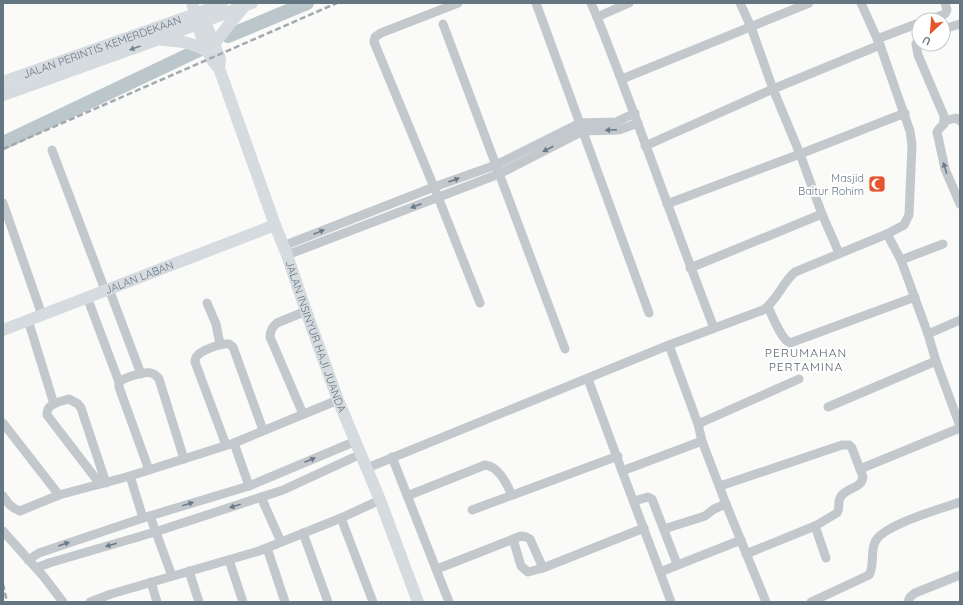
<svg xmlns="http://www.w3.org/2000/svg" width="963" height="605" viewBox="0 0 963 605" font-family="Quicksand,sans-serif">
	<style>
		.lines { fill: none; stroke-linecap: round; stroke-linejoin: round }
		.river { stroke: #bbc7cb; stroke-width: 14 }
		.street { stroke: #c3c8cc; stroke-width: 9 }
		.secondary { stroke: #d6dbdf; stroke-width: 12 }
		.rail { stroke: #a2aab0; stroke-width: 2.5; stroke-dasharray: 6 3; stroke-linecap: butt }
		.oneway { fill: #768591 }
		.oneway2 { fill: #6a7a87 }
		.labels { text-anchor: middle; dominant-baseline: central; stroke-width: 4; stroke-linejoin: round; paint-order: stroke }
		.street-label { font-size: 11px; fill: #657683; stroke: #fff }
		.poi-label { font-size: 11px; fill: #657683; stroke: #fff; text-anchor: end }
		.neighbourhood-label { font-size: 12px; letter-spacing: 1px; fill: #57646e; stroke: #fff }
	</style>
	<rect width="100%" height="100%" fill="#fafaf8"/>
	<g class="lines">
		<g class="river">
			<path d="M228,36L307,3"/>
			<path d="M3,143L201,49"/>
		</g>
		<g class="street">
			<path d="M458,3L381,33L375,37L374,42L434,187L480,303"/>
			<path d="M536,3L649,313"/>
			<path d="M591,3L597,17"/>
			<path d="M629,3L597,17C638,120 674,225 714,328"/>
			<path d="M740,3L751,27L773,89L800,154L822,214L839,253"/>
			<path d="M861,3L880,45L910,131L912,145L909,215L904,225L887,234"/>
			<path d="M928,20L945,14L947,10L945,3"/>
			<path d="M443,24L565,349"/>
			<path d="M943,29L960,24"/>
			<path d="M877,39L919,23"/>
			<path d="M919,40L916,44L918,55L944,116V124L939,129L937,132L945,169L960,204"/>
			<path d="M622,79L809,3"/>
			<path d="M944,121L956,118L960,121"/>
			<path d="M645,146L773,89L880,45"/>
			<path d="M52,150L105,290"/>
			<path d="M3,203L42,315"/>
			<path d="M667,204L800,154L905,113"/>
			<path d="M283,246L434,187L496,165L580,123L616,122L635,113"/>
			<path d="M287,255L499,174L583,131L619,130L638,123"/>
			<path d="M901,260L943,244"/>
			<path d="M690,268L822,214"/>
			<path d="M109,289L141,374"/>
			<path d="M87,297L119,382"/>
			<path d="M207,303L216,324L220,344"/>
			<path d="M768,307C773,317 781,339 790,343L915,297"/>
			<path d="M28,320L54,404"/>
			<path d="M928,334L936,361L960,426"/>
			<path d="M588,379L622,471"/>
			<path d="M828,407L936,361"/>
			<path d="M303,414L270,337C270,331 272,327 277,323L306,311"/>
			<path d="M3,423L59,495"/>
			<path d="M698,424L799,379"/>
			<path d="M234,443L249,486"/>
			<path d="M226,445L195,362C195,359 196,356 199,354C205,349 222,343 229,344L233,347L263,430"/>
			<path d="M392,457L449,602"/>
			<path d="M367,468L669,345"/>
			<path d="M860,469L960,428"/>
			<path d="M149,470L119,387V382C124,378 144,371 151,373C155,374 157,376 159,379L184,459"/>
			<path d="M130,476L143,518"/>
			<path d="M100,484L47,415C46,403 60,402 69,399L78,404L81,408L106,483"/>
			<path d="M720,486L842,445H849L852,448L863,477C861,489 849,487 842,495C836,501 841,507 837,513L815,526"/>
			<path d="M3,496C8,503 11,508 20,511L59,495L130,476L234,443L338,400"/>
			<path d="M407,496L485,465C499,466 507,485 512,495"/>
			<path d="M261,497L281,542"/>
			<path d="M634,501L648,497L652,499L677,564"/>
			<path d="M472,510L618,456"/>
			<path d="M150,516L172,576"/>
			<path d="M341,518L373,602"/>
			<path d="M664,529L705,516L714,509L726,504"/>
			<path d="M3,531L44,577L63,602"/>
			<path d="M303,533L328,602"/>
			<path d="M513,539L521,566L528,572L543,568L644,528"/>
			<path d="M267,548L285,602"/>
			<path d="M746,554L815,526L826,558"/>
			<path d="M28,560L39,553L143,518L249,486L356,441"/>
			<path d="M229,560L243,602"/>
			<path d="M36,568L49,563L155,532L283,490L361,454"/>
			<path d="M437,569L521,536L526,537L530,539L543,568"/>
			<path d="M189,571L199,602"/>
			<path d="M660,572L622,471L702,441"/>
			<path d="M151,582L157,602"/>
			<path d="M90,602L111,594L259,551L341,518L380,500"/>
			<path d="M671,602L660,572L741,540"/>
			<path d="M766,602L726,504L702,441L698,424L669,345L763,310C777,301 782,283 795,272L887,234L901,260L928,334L960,320"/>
			<path d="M811,602L869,575C875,565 870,553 875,542C882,525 941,509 960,502"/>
			<path d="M908,602L910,597L915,593L960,575"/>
		</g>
		<g class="secondary">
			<path d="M192,3C194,7 194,12 195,16C198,27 209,60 217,66"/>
			<path id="s1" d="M201,12L220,59L219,68L275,225L287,255L306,311L338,400L380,500L418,602"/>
			<path d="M162,40C180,41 192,42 208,52"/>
			<path d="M214,44L231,22L243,8"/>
			<path id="s2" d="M3,82L201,12L222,3"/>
			<path d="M3,95L159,39L252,3"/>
			<path id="s3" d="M3,330L275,225"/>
		</g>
		<g class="rail">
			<path d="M3,149L337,3"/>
			<path d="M3,584L7,602"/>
		</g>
	</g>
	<defs><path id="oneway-solid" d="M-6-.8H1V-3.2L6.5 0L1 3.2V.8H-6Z"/></defs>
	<use class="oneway" href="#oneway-solid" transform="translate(135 48) rotate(160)"/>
	<g class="oneway2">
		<use href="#oneway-solid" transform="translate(611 130) rotate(178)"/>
		<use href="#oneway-solid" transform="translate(548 149) rotate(153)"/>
		<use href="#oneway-solid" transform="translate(945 168) rotate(-107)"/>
		<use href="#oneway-solid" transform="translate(454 180) rotate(-20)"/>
		<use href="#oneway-solid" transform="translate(416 206) rotate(159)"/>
		<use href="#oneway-solid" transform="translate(319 232) rotate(-22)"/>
		<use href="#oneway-solid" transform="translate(310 460) rotate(-23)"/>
		<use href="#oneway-solid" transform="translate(188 504) rotate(-17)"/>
		<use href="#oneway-solid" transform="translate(235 506) rotate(162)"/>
		<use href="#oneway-solid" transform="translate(64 544) rotate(-19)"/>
		<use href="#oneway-solid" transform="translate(111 545) rotate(164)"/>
	</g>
	<defs>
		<g id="mosque-square" transform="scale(0.9)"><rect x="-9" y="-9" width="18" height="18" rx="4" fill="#e4572e" stroke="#fff"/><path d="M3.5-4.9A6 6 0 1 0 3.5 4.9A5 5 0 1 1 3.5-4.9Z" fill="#fff"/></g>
	</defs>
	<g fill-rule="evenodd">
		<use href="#mosque-square" x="877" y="184"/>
	</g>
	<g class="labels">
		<g class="street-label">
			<text stroke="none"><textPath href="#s2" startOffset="105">JALAN PERINTIS KEMERDEKAAN</textPath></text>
			<text stroke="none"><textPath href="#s3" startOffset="146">JALAN LABAN</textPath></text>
			<text stroke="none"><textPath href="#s1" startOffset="345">JALAN INSINYUR HAJI JUANDA</textPath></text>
		</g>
		<g class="poi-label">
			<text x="864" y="178">Masjid<tspan x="864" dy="13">Baitur Rohim</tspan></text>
		</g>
		<g class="neighbourhood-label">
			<text x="806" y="352">PERUMAHAN<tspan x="806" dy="14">PERTAMINA</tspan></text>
		</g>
	</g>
	<rect width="963" height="605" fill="none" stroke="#657683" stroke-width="8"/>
	<g transform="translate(931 32) rotate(206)"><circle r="19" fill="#ffffff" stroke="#c1c8cd"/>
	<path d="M0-3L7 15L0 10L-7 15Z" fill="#e4572e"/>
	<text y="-6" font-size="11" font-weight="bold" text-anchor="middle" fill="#657683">U</text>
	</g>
</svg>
